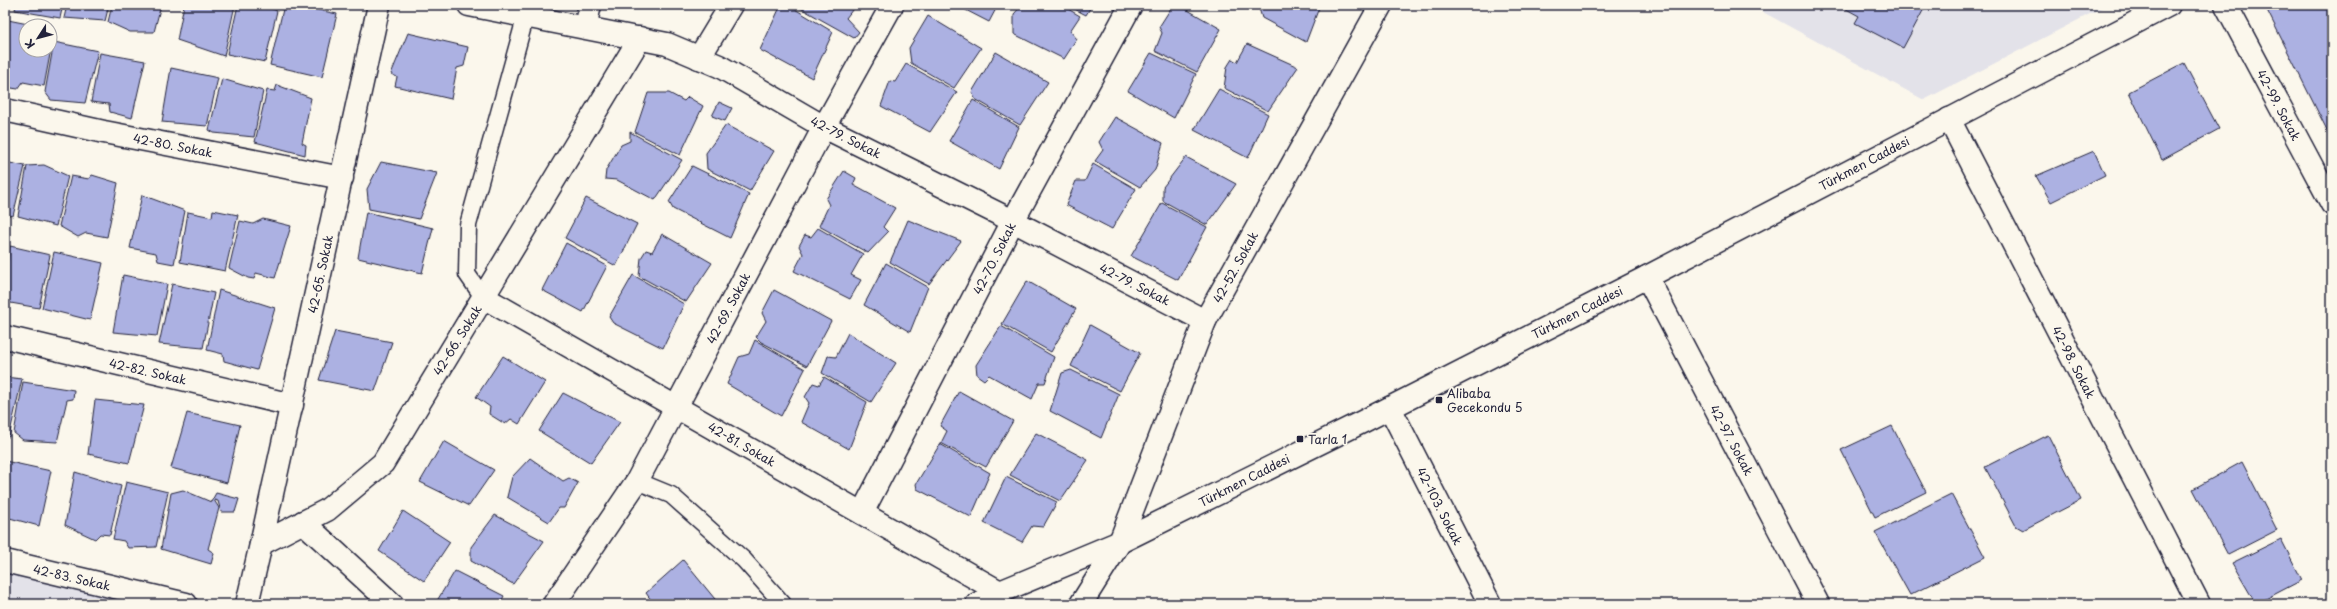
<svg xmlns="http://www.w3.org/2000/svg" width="2337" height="609" viewBox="0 0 2337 609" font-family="'Playpen Sans',sans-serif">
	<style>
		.built { fill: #e3e2e9 }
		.building { fill: #acb1e2; stroke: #22223b }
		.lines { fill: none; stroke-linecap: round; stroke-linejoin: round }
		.service-casing { stroke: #22223b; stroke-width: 19 }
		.minor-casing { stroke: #22223b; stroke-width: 25 }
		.service { stroke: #fbf7ec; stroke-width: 16 }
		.minor { stroke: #fbf7ec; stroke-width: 22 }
		.poi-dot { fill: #22223b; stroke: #fbf7ec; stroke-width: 1.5 }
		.labels { text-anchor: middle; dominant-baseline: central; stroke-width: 3.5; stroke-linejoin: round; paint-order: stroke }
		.street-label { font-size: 12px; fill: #22223b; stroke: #fbf7ec }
		.poi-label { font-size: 12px; fill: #22223b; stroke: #fbf7ec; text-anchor: start }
	</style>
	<rect width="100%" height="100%" fill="#fbf7ec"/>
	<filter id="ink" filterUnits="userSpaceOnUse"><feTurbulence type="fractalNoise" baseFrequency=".025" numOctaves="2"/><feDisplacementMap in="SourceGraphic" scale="8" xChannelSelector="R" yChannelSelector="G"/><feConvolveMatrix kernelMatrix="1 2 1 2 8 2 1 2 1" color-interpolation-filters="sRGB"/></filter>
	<g filter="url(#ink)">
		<g class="built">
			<path d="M1750,5H2107L1924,100Z"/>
			<path d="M5,571L59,584L137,604H5Z"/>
		</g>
		<g class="building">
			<path d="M16,5H63L60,18L15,10Z"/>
			<path d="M67,5H109L105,21L64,18Z"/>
			<path d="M112,5H161L154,32H130L108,22Z"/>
			<path d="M184,5H235L224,56L177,40Z"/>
			<path d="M238,5H263L277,11L265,62L227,54Z"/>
			<path d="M284,5H296L337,14L322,77L270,65Z"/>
			<path d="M781,5H788L833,32L812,78L760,50Z"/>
			<path d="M795,5H856L846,18L859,32L854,38Z"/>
			<path d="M956,5H998L989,22Z"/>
			<path d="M1022,5H1061L1080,16L1070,31L1077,39L1064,59L1014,34V14Z"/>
			<path d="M1067,5H1092L1086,15Z"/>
			<path d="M1173,5H1179L1221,29L1197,72L1155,51L1162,33L1159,27Z"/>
			<path d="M1258,5H1320L1306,42L1262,18Z"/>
			<path d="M1839,5H1926L1903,48L1855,23L1859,16Z"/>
			<path d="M2268,5H2332V140L2265,6Z"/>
			<path d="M928,16L981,48L954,88L911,63L909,48Z"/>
			<path d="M8,20L28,24L29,26H26V50H50V37L53,38L44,86L23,82L18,89L5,87V35Z"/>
			<path d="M408,33L468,47L464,66L457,68L451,99L395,86L397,77L391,74Z"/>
			<path d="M54,42L98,51L85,103L51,100L45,92Z"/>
			<path d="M1247,44L1298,67L1268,111L1224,88L1227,67L1232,59L1237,62Z"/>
			<path d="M996,52L1048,82L1020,125L975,99L972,92Z"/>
			<path d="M100,53L145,61L132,118L110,112L109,104L91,102Z"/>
			<path d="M1151,53L1196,74L1174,118L1128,91Z"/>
			<path d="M2184,63L2219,129L2162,160L2129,92Z"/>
			<path d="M906,64L957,92L930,132L881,106L890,81L895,82Z"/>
			<path d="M171,68L218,78L207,126L162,122Z"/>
			<path d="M222,79L263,91L254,137L214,133L209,130Z"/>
			<path d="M277,85L311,98L302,143L306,145L305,155L255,142L267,90L275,91Z"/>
			<path d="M1219,89L1268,114L1248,158L1194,130Z"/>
			<path d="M648,93H669L684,101L688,97L703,106L680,155L635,132Z"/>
			<path d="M973,100L1019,127L999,169L949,141Z"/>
			<path d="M719,102L732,108L725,121L712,116Z"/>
			<path d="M1115,117L1163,143L1155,170L1140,187L1095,161L1103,150L1099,142Z"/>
			<path d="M726,125L774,151L750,191L707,169L706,153Z"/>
			<path d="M630,132L682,160L655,200L617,180L605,179L606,170L621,145L630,141Z"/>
			<path d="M2094,151L2105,175L2051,202L2036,176Z"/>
			<path d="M1186,157L1236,184L1207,225L1163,201V187Z"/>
			<path d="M5,162L25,166L13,216L5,214Z"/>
			<path d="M381,162L437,173L419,219L369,209L367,189Z"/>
			<path d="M1093,164L1136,189L1112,229L1066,205L1076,181H1085Z"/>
			<path d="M44,165L68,176L56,226L18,216L27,166Z"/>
			<path d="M692,166L749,194L730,238L673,209L669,202Z"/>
			<path d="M844,171L856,178L853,185L895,208L883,227L888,232L868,253L819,226L829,205L826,199Z"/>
			<path d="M92,175L118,183L107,237L86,233L78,237L59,226L71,176L89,179Z"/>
			<path d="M142,195L185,211L174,264L158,261L156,253L130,248Z"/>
			<path d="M586,198L637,224L616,266L565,238Z"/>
			<path d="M1162,203L1207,227L1178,280L1131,256Z"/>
			<path d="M213,210L238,215L225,271L180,262L188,212L212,217Z"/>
			<path d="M366,212L433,228L422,273L358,258Z"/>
			<path d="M263,219L291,226L275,278L256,273L254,279L248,278L229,268L240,221L253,224Z"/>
			<path d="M908,220L961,241L929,284L890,262Z"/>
			<path d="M818,228L863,254L851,275L861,280L850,299L794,271L803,254L799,246L805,235L811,237Z"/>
			<path d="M662,234L712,263L686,302L639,276L641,258L646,250L652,252Z"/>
			<path d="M566,243L607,266L583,312L542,290Z"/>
			<path d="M10,246L50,255L39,308L5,302V278Z"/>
			<path d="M54,252L103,263L90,320L42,308Z"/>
			<path d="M886,263L928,287L910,332L864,305Z"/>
			<path d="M123,275L167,284L157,336L113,332Z"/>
			<path d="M633,275L684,304L663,348L613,323L609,317Z"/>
			<path d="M1027,281L1076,309L1051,352L1002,324Z"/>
			<path d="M172,284L214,293L203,348L159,344Z"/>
			<path d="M219,290L275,308L257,370L224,361L223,354L207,350Z"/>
			<path d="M774,290L831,321L807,366L761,342L756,337L766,321L762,313Z"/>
			<path d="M1090,325L1140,353L1120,391L1071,366Z"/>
			<path d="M1001,326L1054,357L1045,383H1039L1032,399L989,375L984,380L977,375L976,365Z"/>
			<path d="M335,331L392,342L375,391L319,380Z"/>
			<path d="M848,333L896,363L871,402L822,373L828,356L836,357Z"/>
			<path d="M755,340L805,369L781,416L727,384L739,357L749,354Z"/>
			<path d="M503,356L545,382L519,424L511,419L505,424L489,414L490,407L476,397Z"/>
			<path d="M1071,370L1119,394L1101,438L1050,411L1062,373Z"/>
			<path d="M5,377L22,379L9,437L5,436Z"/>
			<path d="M824,377L867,402L849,449L801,422L809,403L805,397L813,383L819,385Z"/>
			<path d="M23,382L74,390L73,399L67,400L57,442L23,440L14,433Z"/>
			<path d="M959,391L1013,421L986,467L941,443L947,431L940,426Z"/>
			<path d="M563,393L620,422L591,463L539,431Z"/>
			<path d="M95,400L144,405L129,463L88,454Z"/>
			<path d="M187,413L240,425L227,483L171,468Z"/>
			<path d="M1892,426L1926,492L1875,517L1841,450Z"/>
			<path d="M1036,433L1088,460L1060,501L1010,475Z"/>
			<path d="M2048,435L2081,500L2023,530L2016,526L1985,467Z"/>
			<path d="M444,441L494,470L469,506L420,482Z"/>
			<path d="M940,444L990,473L971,517L917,489L916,484Z"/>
			<path d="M530,458L563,481L569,478L578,483L564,508H559L549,522L507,497L512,477Z"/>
			<path d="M5,461L51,471L39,526L6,517L5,520Z"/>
			<path d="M2242,462L2277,530L2228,555L2193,489Z"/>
			<path d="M75,472L121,486L110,535L100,534L95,539L65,525Z"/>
			<path d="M1006,477L1057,502L1043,527L1032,526L1022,542L984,523Z"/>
			<path d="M126,482L168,492L156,547L128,548L124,541L113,539Z"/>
			<path d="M183,490L211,502L216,493L239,499L235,512H221L218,501L214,500L219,508L208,549L214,553L211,564L161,549L171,493Z"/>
			<path d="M1951,494L1985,557L1910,595L1875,532Z"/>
			<path d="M403,511L450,542L424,581L379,551Z"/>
			<path d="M495,515L544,541L513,584L471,561V547Z"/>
			<path d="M2281,539L2302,580L2256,604L2232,563Z"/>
			<path d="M683,560L719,604H654L646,593Z"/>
			<path d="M455,571L504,596L500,604H435Z"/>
		</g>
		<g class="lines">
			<g class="service-casing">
				<g id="service">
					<path d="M483,297L467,274L468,225L526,15"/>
					<path d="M637,481L671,495L744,560L783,604"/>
				</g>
			</g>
			<g class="minor-casing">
				<g id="minor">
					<path d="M469,5L667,44L719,66L824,127L1013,221L1205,321"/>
					<path d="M2226,5L2332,204"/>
					<path d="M585,27L590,5"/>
					<path d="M699,58L731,5"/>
					<path d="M5,110L104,132L342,178"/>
					<path d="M1949,119L2199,604"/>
					<path d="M1647,277L1818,604"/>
					<path d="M483,297L1000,592"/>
					<path d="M5,337L292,405"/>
					<path d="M1390,408L1490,604"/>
					<path d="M862,513L1013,221L1131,5"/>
					<path d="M303,522L392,604"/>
					<path d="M261,544L379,5"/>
					<path d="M5,561L186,604"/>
					<path d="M247,604L261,544L327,510L383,463L640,38"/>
					<path d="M554,604L637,481L824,127L892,5"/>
					<path d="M977,604L1000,592L1120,542L1364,421L1647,277L2169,5"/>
					<path d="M1081,604L1120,542L1205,321L1381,5"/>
				</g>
			</g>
			<use href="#service" class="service"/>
			<use href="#minor" class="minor"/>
		</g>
	</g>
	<g class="poi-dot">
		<rect x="1435" y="396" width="8" height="8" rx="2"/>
		<rect x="1296" y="435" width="8" height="8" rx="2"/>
	</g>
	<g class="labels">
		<g class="street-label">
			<text transform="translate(2279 105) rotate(62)">42-99. Sokak</text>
			<text transform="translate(846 137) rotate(27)">42-79. Sokak</text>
			<text transform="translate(173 145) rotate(11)">42-80. Sokak</text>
			<text transform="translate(1864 163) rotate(-28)">Türkmen Caddesi</text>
			<text transform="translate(994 258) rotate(-63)">42-70. Sokak</text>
			<text transform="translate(1235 267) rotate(-61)">42-52. Sokak</text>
			<text transform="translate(320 274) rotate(-78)">42-65. Sokak</text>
			<text transform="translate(1135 284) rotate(27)">42-79. Sokak</text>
			<text transform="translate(728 308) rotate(-62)">42-69. Sokak</text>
			<text transform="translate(1577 312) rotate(-27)">Türkmen Caddesi</text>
			<text transform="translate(457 340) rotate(-58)">42-66. Sokak</text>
			<text transform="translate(2074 362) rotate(63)">42-98. Sokak</text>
			<text transform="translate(148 371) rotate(13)">42-82. Sokak</text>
			<text transform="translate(1732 440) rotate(62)">42-97. Sokak</text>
			<text transform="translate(742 444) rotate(30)">42-81. Sokak</text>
			<text transform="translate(1244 480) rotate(-27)">Türkmen Caddesi</text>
			<text transform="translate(1440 506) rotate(63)">42-103. Sokak</text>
			<text transform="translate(72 577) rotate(13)">42-83. Sokak</text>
		</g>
		<g class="poi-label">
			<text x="1447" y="393">Alibaba<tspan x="1447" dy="14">Gecekondu 5</tspan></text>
			<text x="1308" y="439">Tarla 1</text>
		</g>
	</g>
	<rect width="2337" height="609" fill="none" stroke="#fbf7ec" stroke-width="20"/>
	<rect x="10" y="10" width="2317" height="589" fill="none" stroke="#22223b" stroke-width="1.5" filter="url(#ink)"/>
	<g transform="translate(38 38) rotate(234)"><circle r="19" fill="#fbf7ec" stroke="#a4a2a5"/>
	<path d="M0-3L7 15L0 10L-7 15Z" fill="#22223b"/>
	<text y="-6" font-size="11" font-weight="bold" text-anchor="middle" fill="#22223b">K</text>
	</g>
</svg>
